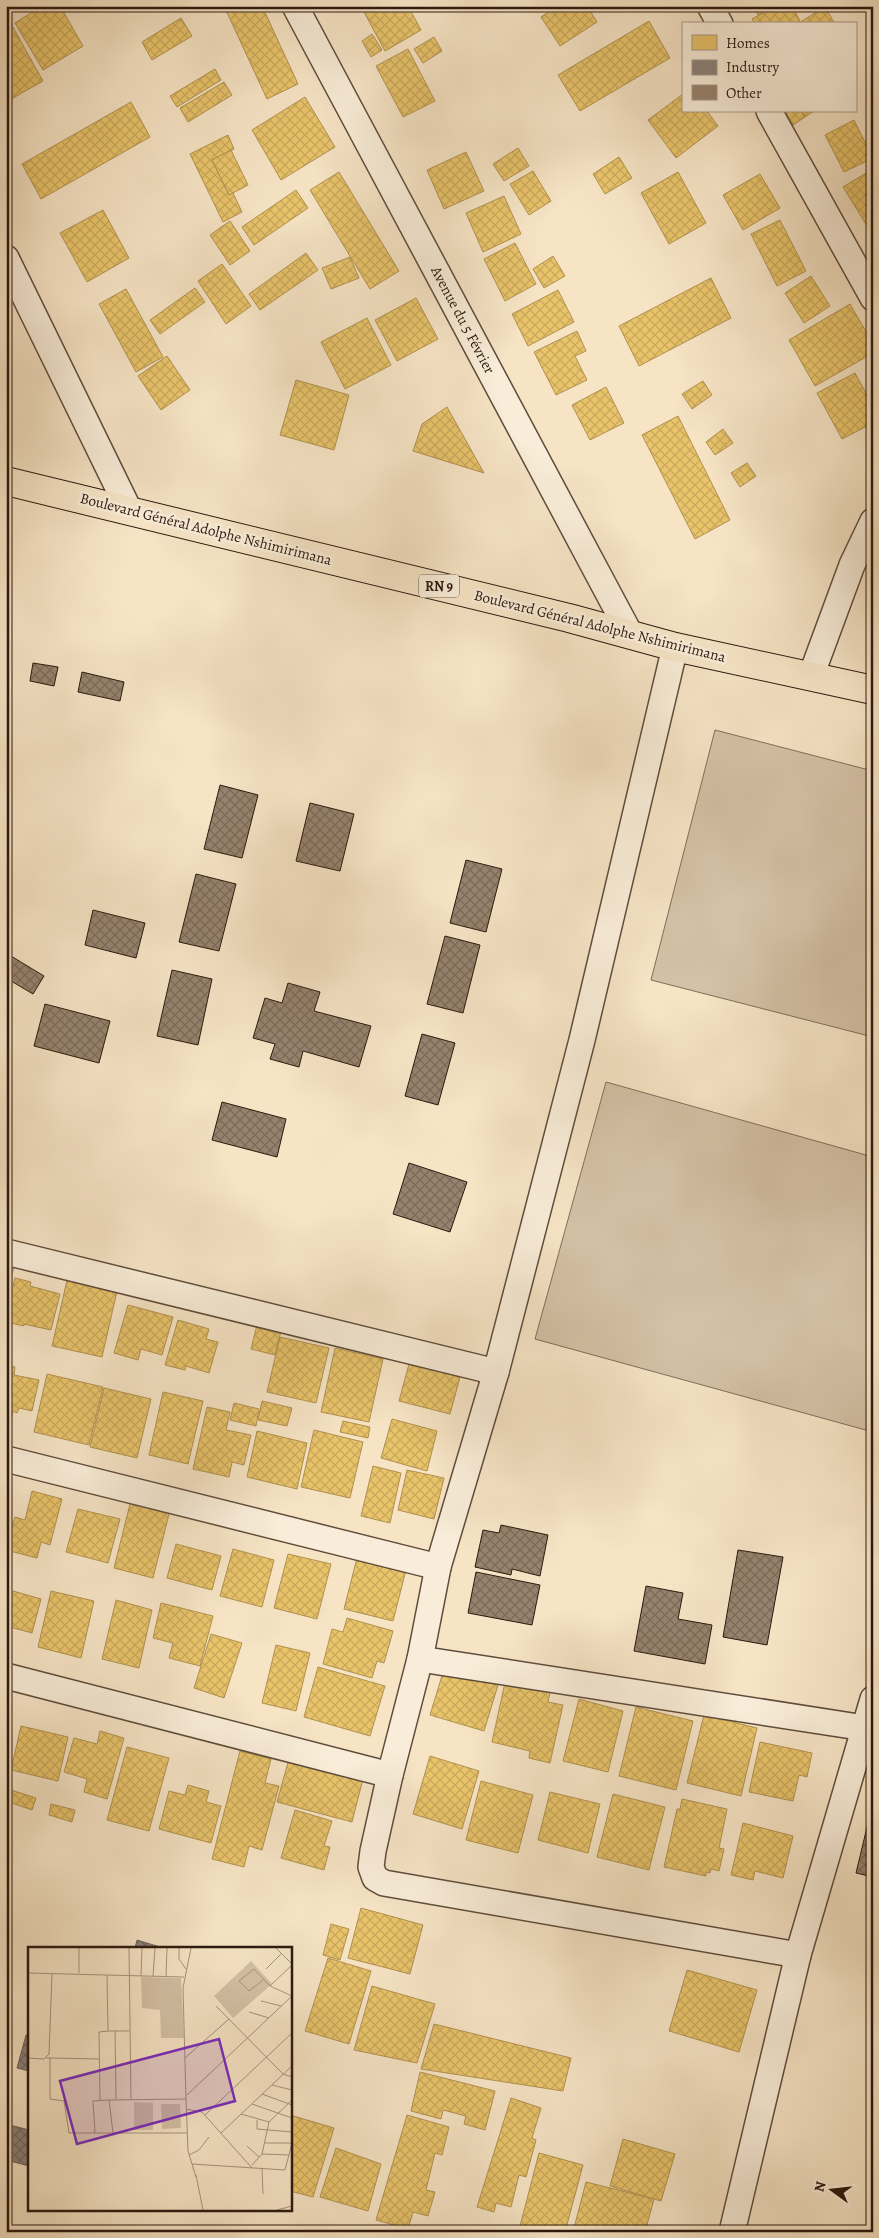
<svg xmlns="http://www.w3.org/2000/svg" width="879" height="2238" viewBox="0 0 879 2238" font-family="Alegreya,serif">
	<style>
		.pitch { fill: #d4c1a6; stroke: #806d5a }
		.homes { fill: url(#homes-cross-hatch); stroke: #b1914f }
		.industry { fill: url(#industry-cross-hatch); stroke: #6e625b }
		.building { fill: url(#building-cross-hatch); stroke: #2d190f }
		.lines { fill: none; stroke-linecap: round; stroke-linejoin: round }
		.minor-casing { stroke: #5f4c3c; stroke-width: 28 }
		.major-casing { stroke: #2d190f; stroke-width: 30 }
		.minor { stroke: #f9edd9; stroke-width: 25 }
		.major { stroke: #f6e4c5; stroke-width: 28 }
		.labels { text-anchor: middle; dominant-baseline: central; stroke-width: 5; stroke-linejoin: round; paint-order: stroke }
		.shield { fill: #f9edd9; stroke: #6a594c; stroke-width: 1 }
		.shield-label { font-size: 14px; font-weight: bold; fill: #2d190f }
		.street-label { font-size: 15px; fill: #2d190f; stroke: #f9edd9 }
		.inset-road { fill: none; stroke: #a6937c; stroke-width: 1 }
		.view { fill: #7b2cbf; fill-opacity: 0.15; stroke: #7b2cbf; stroke-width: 2.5 }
		.inset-edge { fill: none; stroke: #2d190f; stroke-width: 2.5 }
	</style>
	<defs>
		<pattern id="homes-cross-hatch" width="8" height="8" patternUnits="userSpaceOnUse" patternTransform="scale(1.25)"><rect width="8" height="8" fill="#e9c46a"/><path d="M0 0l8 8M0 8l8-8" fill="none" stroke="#c8a85b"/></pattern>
		<pattern id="industry-cross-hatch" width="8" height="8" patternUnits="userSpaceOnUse" patternTransform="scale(1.25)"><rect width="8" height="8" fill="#8a817c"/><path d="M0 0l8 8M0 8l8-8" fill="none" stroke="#716964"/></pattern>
		<pattern id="building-cross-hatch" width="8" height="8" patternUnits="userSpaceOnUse" patternTransform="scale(1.25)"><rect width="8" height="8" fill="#96836e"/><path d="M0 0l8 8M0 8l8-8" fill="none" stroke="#7b6a59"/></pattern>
	</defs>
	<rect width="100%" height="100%" fill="#f6e4c5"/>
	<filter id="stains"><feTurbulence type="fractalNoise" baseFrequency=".004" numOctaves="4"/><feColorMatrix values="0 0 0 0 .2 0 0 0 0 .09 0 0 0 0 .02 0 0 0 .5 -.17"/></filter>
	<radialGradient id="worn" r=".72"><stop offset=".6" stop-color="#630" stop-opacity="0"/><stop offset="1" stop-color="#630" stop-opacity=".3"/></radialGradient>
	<g class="pitch">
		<path d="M715,730L873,771V1037L651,980Z"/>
		<path d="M606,1082L873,1157V1432L535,1339Z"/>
	</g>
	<g class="homes">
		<path d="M42,6H60L83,46L43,70L15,23Z"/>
		<path d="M224,6H262L298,84L267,99Z"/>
		<path d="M375,6H408L421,30L385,51L364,12Z"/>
		<path d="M558,6H587L597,22L560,46L541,17Z"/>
		<path d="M753,6H776L758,15Z"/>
		<path d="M776,6H792L801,23L755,24L752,19Z"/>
		<path d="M825,7L835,24H803L802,21Z"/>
		<path d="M6,15L43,81L6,102Z"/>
		<path d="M181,18L192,36L152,60L142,42Z"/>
		<path d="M649,21L670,58L580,111L558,75Z"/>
		<path d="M372,34L382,50L371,57L362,41Z"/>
		<path d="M434,37L442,51L423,63L414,49Z"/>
		<path d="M408,49L435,101L403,117L376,66Z"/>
		<path d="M215,69L221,80L177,107L170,96Z"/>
		<path d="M224,82L232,95L188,122L180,108Z"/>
		<path d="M683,94V111H707L718,126L676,158L648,120Z"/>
		<path d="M305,97L335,147L281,180L252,130Z"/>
		<path d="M131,102L150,137L41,199L22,164Z"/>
		<path d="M785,111H801L805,117L793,125Z"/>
		<path d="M801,111H814L805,117Z"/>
		<path d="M854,120L873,158L844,172L825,135Z"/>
		<path d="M228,135L234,149L212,160L229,195L233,193L242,212L223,222L190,154Z"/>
		<path d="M518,148L529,166L504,181L493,164Z"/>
		<path d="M231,150L248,185L229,195L212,160Z"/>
		<path d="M466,152L484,191L444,209L427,170Z"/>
		<path d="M619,157L632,178L605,194L593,174Z"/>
		<path d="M873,169V226L869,229L843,187Z"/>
		<path d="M533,171L551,201L529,215L510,184Z"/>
		<path d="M339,172L399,271L370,289L310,190Z"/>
		<path d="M678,172L706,223L669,244L641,193Z"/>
		<path d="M760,174L780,208L743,230L723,195Z"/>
		<path d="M296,190L308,208L254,245L242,227Z"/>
		<path d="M504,196L521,234L483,252L466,213Z"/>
		<path d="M103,210L129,258L87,282L60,233Z"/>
		<path d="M780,220L806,271L777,286L751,234Z"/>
		<path d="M230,221L250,251L230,265L210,235Z"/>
		<path d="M515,243L536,284L505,301L484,259Z"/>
		<path d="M306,253L318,270L260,310L249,294Z"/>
		<path d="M553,256L565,276L544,288L533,269Z"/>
		<path d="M350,257L359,278L331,289L322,268Z"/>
		<path d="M222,264L251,306L226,324L198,281Z"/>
		<path d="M811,276L830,306L804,323L785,293Z"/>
		<path d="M711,278L731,318L639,366L619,326Z"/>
		<path d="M195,288L205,302L160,334L150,320Z"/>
		<path d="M126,289L163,357L136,372L99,304Z"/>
		<path d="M558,290L574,322L528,346L512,314Z"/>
		<path d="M416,298L438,339L397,361L375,320Z"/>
		<path d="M850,304L873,344V353L815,386L789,340Z"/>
		<path d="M6,306L12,315L6,319Z"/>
		<path d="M367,318L391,365L345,389L321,342Z"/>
		<path d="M577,331L586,351L575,356L587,380L556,395L534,352Z"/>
		<path d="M167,356L190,390L161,410L138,376Z"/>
		<path d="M855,373L873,406V423L842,439L817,393Z"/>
		<path d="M296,380L349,395L334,450L280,435Z"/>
		<path d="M703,381L712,395L692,409L682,394Z"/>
		<path d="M606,387L624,423L590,440L572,405Z"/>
		<path d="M447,407L484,473L413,451L422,424Z"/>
		<path d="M678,416L730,520L695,539L642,435Z"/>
		<path d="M723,429L733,443L715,455L706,442Z"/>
		<path d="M747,463L756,476L740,487L731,473Z"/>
		<path d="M6,1261L15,1264L6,1294Z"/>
		<path d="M68,1276L118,1287L102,1357L52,1346Z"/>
		<path d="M15,1278L31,1282L30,1286L60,1294L51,1330L24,1324V1326L6,1322V1312Z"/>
		<path d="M128,1305L173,1317L162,1355L141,1349L138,1360L114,1353Z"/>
		<path d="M259,1317L283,1323L275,1355L251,1349Z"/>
		<path d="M178,1320L209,1329L206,1339L218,1342L209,1373L186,1366L185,1370L165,1365Z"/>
		<path d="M280,1337L329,1348L316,1403L267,1392Z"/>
		<path d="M335,1348L383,1359L369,1422L321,1412Z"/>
		<path d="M409,1364L460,1377L450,1414L399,1401Z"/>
		<path d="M6,1365L15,1367L14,1375L39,1380L32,1411L19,1408L17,1413L13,1411L11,1421L6,1420Z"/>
		<path d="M47,1374L103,1387L89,1445L34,1432Z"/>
		<path d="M104,1388L151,1399L137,1458L90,1447Z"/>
		<path d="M163,1392L203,1401L188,1464L149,1455Z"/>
		<path d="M262,1401L292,1408L287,1426L258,1420Z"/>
		<path d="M234,1403L259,1409L256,1426L230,1420Z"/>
		<path d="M207,1407L230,1412L226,1430L251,1435L244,1465L232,1462L229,1477L193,1469Z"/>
		<path d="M392,1419L437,1431L427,1471L381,1458Z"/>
		<path d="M343,1421L370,1427L368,1438L340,1432Z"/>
		<path d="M314,1430L363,1442L350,1498L301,1487Z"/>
		<path d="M257,1431L307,1443L297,1489L247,1477Z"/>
		<path d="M373,1466L401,1473L390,1523L361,1516Z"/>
		<path d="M407,1470L444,1478L434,1519L398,1510Z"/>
		<path d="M32,1491L62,1499L50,1545L41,1542L37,1558L6,1550L15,1517L25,1520Z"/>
		<path d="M131,1500L170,1510L153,1578L114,1568Z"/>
		<path d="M78,1509L120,1519L108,1563L66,1552Z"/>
		<path d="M176,1544L221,1556L212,1590L167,1578Z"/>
		<path d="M233,1549L274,1560L262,1607L220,1596Z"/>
		<path d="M288,1554L331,1564L317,1619L274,1608Z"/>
		<path d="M357,1558L406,1570L393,1621L344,1609Z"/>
		<path d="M6,1589L41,1599L32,1633L6,1626Z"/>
		<path d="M51,1591L94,1601L81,1658L38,1647Z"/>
		<path d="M116,1600L152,1610L139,1668L102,1659Z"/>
		<path d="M161,1603L213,1616L200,1666L169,1658L173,1643L153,1638Z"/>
		<path d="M347,1618L393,1631L384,1663L377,1661L372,1678L323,1664L332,1629L343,1632Z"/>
		<path d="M211,1634L242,1643L224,1698L194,1688Z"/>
		<path d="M276,1645L310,1653L296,1711L262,1703Z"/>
		<path d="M318,1667L385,1686L370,1736L304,1717Z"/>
		<path d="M444,1669L498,1685L484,1731L430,1715Z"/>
		<path d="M506,1678L551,1688L548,1702L563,1705L550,1763L529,1758L530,1751L492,1742Z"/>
		<path d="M579,1699L623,1711L608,1772L563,1761Z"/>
		<path d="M636,1707L693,1721L676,1790L619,1776Z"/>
		<path d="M704,1715L757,1728L741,1796L687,1783Z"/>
		<path d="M21,1726L68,1737L58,1781L11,1770Z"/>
		<path d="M100,1731L124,1738L107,1799L84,1792L87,1779L64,1772L74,1738L97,1744Z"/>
		<path d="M760,1742L812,1753L807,1777L799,1775L793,1801L749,1792Z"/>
		<path d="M127,1747L169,1758L149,1831L107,1820Z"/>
		<path d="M240,1751L271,1759L265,1783L279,1786L262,1850L249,1846L244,1867L212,1859Z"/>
		<path d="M290,1755L364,1775L352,1822L277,1802Z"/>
		<path d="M430,1756L479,1771L462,1829L413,1814Z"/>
		<path d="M481,1781L533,1795L518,1853L466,1840Z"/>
		<path d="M188,1785L209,1791L206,1802L221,1806L211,1843L159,1829L169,1791L185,1795Z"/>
		<path d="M8,1789L36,1798L32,1810L6,1801Z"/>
		<path d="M550,1792L600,1804L588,1853L538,1840Z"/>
		<path d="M613,1794L665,1807L649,1870L597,1857Z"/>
		<path d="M682,1799L727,1809L719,1848L724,1849L719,1871L711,1869L710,1873L706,1872V1876L664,1867L677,1809H680Z"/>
		<path d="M51,1804L75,1810L72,1822L49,1815Z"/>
		<path d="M295,1810L332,1821L324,1846L330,1847L324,1870L281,1858Z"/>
		<path d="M743,1823L793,1836L783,1878L755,1871L753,1880L731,1875Z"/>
		<path d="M361,1908L423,1925L410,1974L348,1958Z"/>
		<path d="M331,1924L349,1929L340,1960L323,1955Z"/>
		<path d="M328,1958L371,1971L349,2044L305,2031Z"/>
		<path d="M687,1970L757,1990L739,2052L669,2031Z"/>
		<path d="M372,1986L435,2004L417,2063L354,2050Z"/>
		<path d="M434,2024L571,2058L563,2091L421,2069Z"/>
		<path d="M420,2072L495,2091L485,2130L464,2124L466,2116L443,2110L441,2119L411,2111Z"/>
		<path d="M511,2098L541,2108L532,2138L536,2140L526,2177L519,2175L511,2207L496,2203L494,2212L477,2207Z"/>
		<path d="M290,2115L334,2128L313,2197L290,2191Z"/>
		<path d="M407,2115L449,2127L442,2155L435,2153L426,2190L435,2192L428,2216L413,2212L408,2229L376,2220Z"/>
		<path d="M623,2139L675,2154L661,2201L610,2186Z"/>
		<path d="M336,2148L381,2164L368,2211L320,2197Z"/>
		<path d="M539,2153L583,2165L565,2232H526L519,2230Z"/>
		<path d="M586,2182L654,2199L645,2232H573Z"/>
	</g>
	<g class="industry">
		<path d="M137,1940L160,1947V1948H135Z"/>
		<path d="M26,2035L29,2036V2071L17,2068Z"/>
		<path d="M6,2124L29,2130V2166L6,2160Z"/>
	</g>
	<g class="building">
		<path d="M33,663L58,667L54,686L30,681Z"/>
		<path d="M82,672L124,682L120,701L78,692Z"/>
		<path d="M220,785L258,795L242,858L204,849Z"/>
		<path d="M310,803L354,814L340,871L296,861Z"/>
		<path d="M466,860L502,869L486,932L450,923Z"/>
		<path d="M196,874L236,884L219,951L179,942Z"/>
		<path d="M93,910L145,923L136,958L85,945Z"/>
		<path d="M445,936L480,945L463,1013L427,1004Z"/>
		<path d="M6,953L44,976L33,994L6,978Z"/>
		<path d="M172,970L212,979L198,1045L157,1036Z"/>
		<path d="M288,983L320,992L314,1011L371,1026L359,1067L303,1051L299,1067L270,1059L275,1044L253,1038L265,998L282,1003Z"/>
		<path d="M45,1004L110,1021L99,1063L34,1046Z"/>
		<path d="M422,1034L455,1043L438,1105L405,1096Z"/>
		<path d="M222,1102L286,1119L277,1157L212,1140Z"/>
		<path d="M409,1163L467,1182L450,1232L393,1214Z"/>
		<path d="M501,1525L548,1535L540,1576L512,1569L511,1575L475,1567L483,1530L499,1533Z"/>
		<path d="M738,1550L783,1557L767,1645L723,1637Z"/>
		<path d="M476,1572L540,1585L532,1625L468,1613Z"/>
		<path d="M646,1586L683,1593L678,1619L712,1625L705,1664L634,1651Z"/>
		<path d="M873,1802V1877L856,1873Z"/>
	</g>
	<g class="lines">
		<g class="minor-casing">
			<g id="minor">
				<path d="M295,6L630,634"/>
				<path d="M710,6L720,24"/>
				<path d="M769,111L873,298"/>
				<path d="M6,258L129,510"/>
				<path d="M675,647L582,1040L496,1372L438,1567L420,1659L865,1728"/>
				<path d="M811,676L852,565L873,521"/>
				<path d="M6,1252L496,1372"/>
				<path d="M6,1459L438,1567"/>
				<path d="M420,1659L390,1775L373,1851L371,1867L375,1878L384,1883L798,1955"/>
				<path d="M6,1676L390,1775"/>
				<path d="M732,2232L798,1955L873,1699"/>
			</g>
		</g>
		<g class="major-casing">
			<path id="major" d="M6,481L569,618L675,647L873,690"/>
		</g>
		<use href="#minor" class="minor"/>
		<use href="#major" class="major"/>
	</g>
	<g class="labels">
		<rect class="shield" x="419" y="574.5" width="40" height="23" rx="4"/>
		<g class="shield-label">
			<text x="439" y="586">RN 9</text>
		</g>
		<g class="street-label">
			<text transform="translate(463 320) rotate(62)">Avenue du 5 Février</text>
			<text transform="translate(206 529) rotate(14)">Boulevard Général Adolphe Nshimirimana</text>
			<text transform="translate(600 626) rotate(14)">Boulevard Général Adolphe Nshimirimana</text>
		</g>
	</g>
	<g transform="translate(28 1947)">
		<rect width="264" height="264" fill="#f6e4c5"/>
		<path d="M223,14L244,37L205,71L186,49ZM113,30L153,31L156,91H133L132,63L114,61Z" fill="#d4c1a6"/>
		<path d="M106,155L125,156V183H106ZM133,157H152L153,181L134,182Z" fill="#d4c1a6"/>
		<path class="inset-road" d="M51,1V26M101,1L103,153M151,1V12L158,22M163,1L155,41L158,152L160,204L168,230M248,1L264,17M238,22L253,7M0,26L156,30M113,29L114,1M125,29L127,1M138,29L139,1M235,33L221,44L211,34L226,22L242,39L264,18M242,39L264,49M233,54L253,59M188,59L255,127L264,130M221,65L241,71M80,84H101M87,84L88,152M0,111L16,112L21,107L24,27M18,111H22V152L36,154L41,186H159M22,111L72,112M157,111L201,72M244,138L264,143M234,147L264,158M159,148L264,49M72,153L71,85L80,84L79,28M224,157L264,171M158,162L174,165L224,221M213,167L241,175L264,153M177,168L264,86M229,173V182L264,185M67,186L65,154L81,153M85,186L81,153L158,152M193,186L264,119M237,196H264M219,199L231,210M234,207L261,208M161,208L171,203L181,190M164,217L257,223L264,196M224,218L234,207L241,175M234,221L235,247M168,228L175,263M249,263L264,259"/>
		<path class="view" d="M191,92L207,154L49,197L32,134Z"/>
		<rect width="264" height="264" class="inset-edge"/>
	</g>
	<rect width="879" height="2238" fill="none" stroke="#f6e4c5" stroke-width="25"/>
	<rect x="8" y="8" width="864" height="2223" fill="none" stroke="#2d190f" stroke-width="2.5"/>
	<rect x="12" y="12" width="854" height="2213" fill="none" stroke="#2d190f"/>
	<rect x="682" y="22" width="175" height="90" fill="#f9edd9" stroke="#a79888"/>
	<rect x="692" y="35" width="25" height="15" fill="#e9c46a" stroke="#a79888"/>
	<text x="726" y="48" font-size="15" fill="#2d190f">Homes</text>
	<rect x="692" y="60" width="25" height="15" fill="#8a817c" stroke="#a79888"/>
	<text x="726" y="72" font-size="15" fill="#2d190f">Industry</text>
	<rect x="692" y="85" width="25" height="15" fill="#96836e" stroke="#a79888"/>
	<text x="726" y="98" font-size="15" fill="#2d190f">Other</text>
	<g transform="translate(832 2190) rotate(285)" stroke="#f9edd9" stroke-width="4" paint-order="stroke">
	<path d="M0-4L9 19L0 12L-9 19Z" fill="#2d190f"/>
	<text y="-8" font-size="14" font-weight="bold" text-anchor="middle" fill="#2d190f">N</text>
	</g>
	<rect width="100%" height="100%" filter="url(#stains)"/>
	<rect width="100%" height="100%" fill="url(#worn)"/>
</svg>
